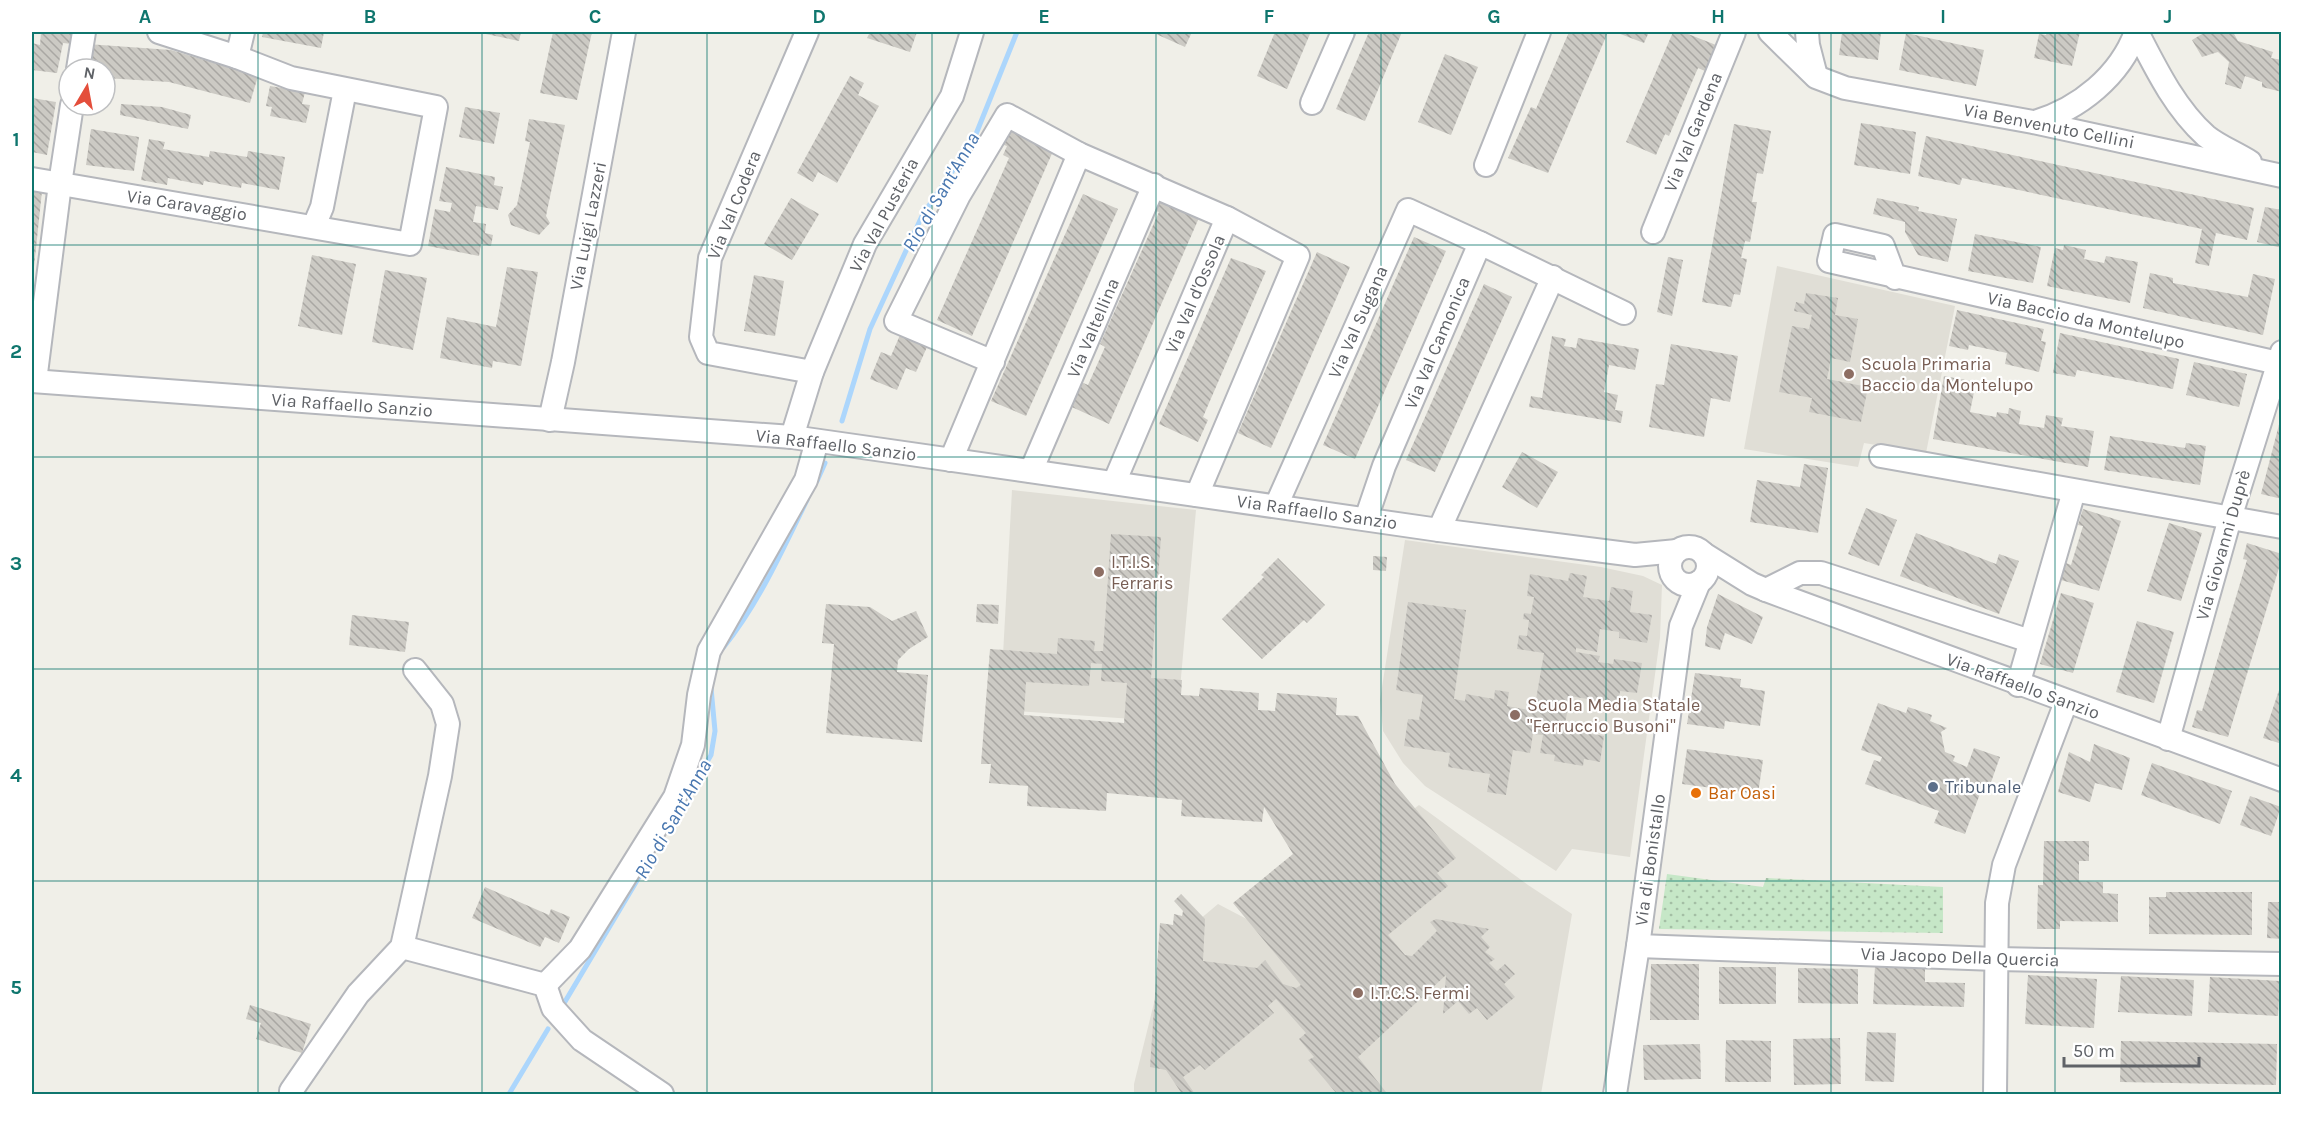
<svg xmlns="http://www.w3.org/2000/svg" width="2313" height="1126" viewBox="0 0 2313 1126" font-family="Karla,sans-serif">
	<style>
		.education { fill: #e0ded6 }
		.grass { fill: url(#grass-dots) }
		.lines { fill: none; stroke-linecap: round; stroke-linejoin: round }
		.stream { stroke: #acd6fc; stroke-width: 5 }
		.building { fill: url(#building-back-hatch); fill-rule: evenodd }
		.minor-casing { stroke: #b5b7bc; stroke-width: 26 }
		.minor { stroke: #fff; stroke-width: 22 }
		.grid { fill: none; stroke: #0f766e; stroke-width: 1.5; stroke-opacity: 0.55 }
		.education-dot { fill: #8d6e63; stroke: #fff; stroke-width: 2 }
		.service-dot { fill: #5c6f8a; stroke: #fff; stroke-width: 2 }
		.food-dot { fill: #e8710a; stroke: #fff; stroke-width: 2 }
		.labels { text-anchor: middle; dominant-baseline: central; stroke-width: 4.5; stroke-linejoin: round; paint-order: stroke }
		.street-label { font-size: 18px; fill: #5f6267; stroke: #fff }
		.education-label { font-size: 18px; fill: #785e54; stroke: #fff; text-anchor: start }
		.service-label { font-size: 18px; fill: #4e5e75; stroke: #fff; text-anchor: start }
		.food-label { font-size: 18px; fill: #c56008; stroke: #fff; text-anchor: start }
		.water-label { font-size: 20px; font-style: italic; fill: #4876af; stroke: #fff }
		.neatline { fill: none; stroke: #0f766e; stroke-width: 2 }
		.grid-label { font-size: 20px; text-anchor: middle; font-weight: bold; fill: #0f766e }
	</style>
	<defs>
		<pattern id="grass-dots" width="8" height="8" patternUnits="userSpaceOnUse" patternTransform="scale(1.5)"><rect width="8" height="8" fill="#c6e7c7"/><path d="M2 2h.1M6 6h.1" fill="none" stroke="#a4bfa5" stroke-width="1.8" stroke-linecap="round"/></pattern>
		<pattern id="building-back-hatch" width="6" height="6" patternUnits="userSpaceOnUse" patternTransform="scale(1.5)"><rect width="6" height="6" fill="#cccac4"/><path d="M-1 5l2 2M0 0l6 6M5-1l2 2" fill="none" stroke="#a9a7a3"/></pattern>
	</defs>
	<rect width="100%" height="100%" fill="#f0efe8"/>
	<g class="education">
		<path d="M1777,266L1955,306L1926,453L1864,443L1858,467L1744,449Z"/>
		<path d="M1012,490L1196,510L1177,722L1000,710Z"/>
		<path d="M1405,540L1601,567L1643,576L1662,585L1660,638L1630,857L1572,849L1556,871L1425,786L1403,763L1383,731L1380,700Z"/>
		<path d="M1419,805L1528,885L1572,914L1541,1094H1134V1084L1168,946L1218,904L1260,926Z"/>
	</g>
	<path class="grass" d="M1667,874L1763,887L1766,878L1943,887V933L1659,929Z"/>
	<g class="lines">
		<g class="stream">
			<path d="M842,421L870,329L922,216L974,139L1017,32"/>
			<path d="M817,481L825,463"/>
			<path d="M723,648C759,603 782,551 807,500"/>
			<path d="M685,800L711,755L715,731L711,688"/>
			<path d="M563,1005L651,857"/>
			<path d="M509,1094L548,1029"/>
		</g>
	</g>
	<g class="building">
		<path d="M41,32H74L72,44L63,43L57,73L32,70V43L40,45Z"/>
		<path d="M263,32H324L321,48L262,37Z"/>
		<path d="M476,32H521L519,41Z"/>
		<path d="M553,32H592L577,100L540,93Z"/>
		<path d="M870,32H917L910,52L867,38Z"/>
		<path d="M1157,32H1192L1185,47L1156,34Z"/>
		<path d="M1275,32H1308L1310,34L1287,89L1257,76Z"/>
		<path d="M1369,32H1402L1365,121L1336,109Z"/>
		<path d="M1569,32H1608L1548,173L1508,158L1531,107L1536,109Z"/>
		<path d="M1615,32H1649L1644,43Z"/>
		<path d="M1673,32H1683L1716,45L1705,71L1698,68L1669,136L1665,134L1656,155L1626,142Z"/>
		<path d="M1842,32H1881L1878,60L1839,55Z"/>
		<path d="M2047,32H2080L2072,66L2034,58L2039,34L2046,35Z"/>
		<path d="M2201,32H2233L2238,41L2273,52L2271,58L2282,60V92L2262,87V82L2245,76L2241,89L2225,84L2229,62L2218,52L2202,57L2192,40L2202,34Z"/>
		<path d="M1906,33L1984,50L1976,86L1899,70Z"/>
		<path d="M87,44L171,50L258,76L250,103L169,82L105,78V69H86Z"/>
		<path d="M1445,54L1478,67L1451,135L1418,122Z"/>
		<path d="M850,76L864,83L858,95L879,106L837,183L818,172L813,182L797,173Z"/>
		<path d="M270,86L305,92L302,104L310,105L306,123L270,116L272,107L266,106Z"/>
		<path d="M32,98L56,102L47,155L32,152Z"/>
		<path d="M121,104L162,107L191,115L188,129L120,115Z"/>
		<path d="M465,107L500,113L494,144L459,137Z"/>
		<path d="M529,119L565,125L546,216L550,223L539,235L511,225L508,215L517,205L530,142L525,141Z"/>
		<path d="M1861,123L1916,132L1910,174L1854,165Z"/>
		<path d="M1734,124L1771,131L1763,174L1757,173L1752,202H1757L1750,242L1745,241L1741,258L1747,259L1740,295L1734,294L1731,307L1702,302Z"/>
		<path d="M1008,128L1054,149L972,336L937,320L1009,158L1003,155L1007,146L1001,144Z"/>
		<path d="M91,129L139,137L134,171L86,165Z"/>
		<path d="M1926,136L2254,208L2247,240L2216,233L2209,266L2195,263L2202,229L1962,178L1960,185L1918,176Z"/>
		<path d="M149,139L165,142L163,149L209,157L210,151L247,157L248,151L285,157L279,190L242,183L241,188L204,181L203,185L168,178L167,185L141,180Z"/>
		<path d="M446,167L495,177L494,185L503,187L498,210L476,206L473,222L486,224L485,233L493,235L491,246L481,244L479,256L428,246L435,209L450,212L452,203L439,201Z"/>
		<path d="M32,190L42,191L34,267H32Z"/>
		<path d="M1162,193L1202,211L1109,424L1063,403L1074,379L1088,385L1105,347L1100,344L1159,212L1154,210Z"/>
		<path d="M1083,194L1118,209L1026,416L991,401Z"/>
		<path d="M791,198L819,214L792,260L764,244Z"/>
		<path d="M1877,198L1919,207L1918,211L1957,219L1948,262L1918,255L1905,232V222L1873,214Z"/>
		<path d="M2265,207L2282,210V248L2257,242Z"/>
		<path d="M1975,234L2041,247L2033,283L1968,271Z"/>
		<path d="M1414,237L1446,251L1355,459L1323,445Z"/>
		<path d="M2064,245L2086,250L2084,259L2104,263L2106,256L2138,262L2130,303L2047,286L2055,248L2063,250Z"/>
		<path d="M1317,252L1350,267L1271,448L1238,433Z"/>
		<path d="M312,255L356,264L342,335L298,326Z"/>
		<path d="M1668,257L1683,260L1672,316L1657,312Z"/>
		<path d="M1231,258L1266,271L1203,417L1208,420L1198,442L1159,424Z"/>
		<path d="M507,267L538,272L521,366L493,361L492,368L440,358L447,317L496,327Z"/>
		<path d="M385,270L427,278L413,350L372,342Z"/>
		<path d="M2150,273L2173,278V283L2248,297L2253,274L2275,279L2263,335L2143,308Z"/>
		<path d="M754,275L784,281L775,336L744,331Z"/>
		<path d="M1484,284L1512,297L1435,472L1406,460Z"/>
		<path d="M1806,293L1838,298L1835,315L1858,319L1850,362L1831,358L1827,379L1868,387L1861,422L1809,412L1812,398L1779,392L1792,326L1809,329L1812,315L1794,311L1796,302L1804,304Z"/>
		<path d="M1957,310L2044,329L2041,341L2046,342L2039,372L2005,364L2007,353L1969,345L1968,350L1949,346Z"/>
		<path d="M2060,333L2179,359L2173,389L2077,370L2075,377L2053,373Z"/>
		<path d="M900,335L927,347L916,372L906,368L897,390L870,379L881,352L891,356Z"/>
		<path d="M1552,336L1566,339L1564,346L1576,348L1578,338L1639,349L1635,370L1609,365L1604,392L1618,395L1615,410L1623,411L1621,423L1529,407L1531,396L1542,398Z"/>
		<path d="M1671,344L1738,356L1730,402L1711,398L1704,437L1649,427L1656,384L1664,385Z"/>
		<path d="M2194,362L2247,374L2239,407L2186,395Z"/>
		<path d="M1944,376L1976,382L1970,412L1996,417L1997,412L2008,414L2009,408L2021,411L2019,424L2044,428L2046,415L2063,418L2061,426L2094,431L2088,467L1933,439Z"/>
		<path d="M2282,413V499L2261,494Z"/>
		<path d="M2110,436L2185,448L2186,443L2206,446L2200,485L2104,470Z"/>
		<path d="M1522,452L1558,472L1537,508L1502,487Z"/>
		<path d="M1804,464L1828,468L1818,533L1750,522L1757,480L1800,487Z"/>
		<path d="M1866,508L1897,520L1879,566L1848,554Z"/>
		<path d="M2083,509L2121,521L2099,591L2061,580L2066,563L2071,565L2083,526L2078,525Z"/>
		<path d="M2169,523L2202,533L2181,601L2147,591Z"/>
		<path d="M1916,533L1996,564L1999,554L2019,561L1999,614L1900,576Z"/>
		<path d="M1111,534L1161,537L1151,678L1182,680L1181,695L1199,696L1200,688L1259,693L1258,710L1275,711L1277,693L1337,698L1336,715L1358,716L1395,784L1456,858L1437,873L1448,886L1388,935L1405,955L1412,956L1437,931L1430,922L1436,919L1489,929L1481,937L1490,947L1485,952L1495,959L1489,963L1497,971L1505,964L1515,974L1504,984L1515,997L1487,1020L1477,1008L1469,1014L1458,1001L1443,1014L1446,975L1358,1057L1386,1092L1382,1094H1337L1308,1060L1314,1057L1299,1039L1306,1033L1276,999L1268,1006L1274,1013L1205,1070L1200,1065L1183,1077L1195,1094H1182L1166,1070L1150,1067L1160,923L1173,925L1174,914L1182,916L1183,911L1174,901L1181,894L1205,919L1203,961L1257,968L1265,960L1283,984L1296,988L1301,985L1233,903L1293,854L1264,807L1262,822L1181,816L1182,800L1107,793L1106,811L1027,806L1028,786L989,783L991,764H981L990,649L1057,654L1058,638L1095,641L1094,651H1103ZM1091,663L1102,664L1101,681L1127,683L1124,723L1024,715L1026,682L1089,686Z"/>
		<path d="M2247,543L2282,554V558L2228,737L2192,727L2197,710L2202,711L2247,560L2243,559Z"/>
		<path d="M1373,556L1387,557L1386,571L1373,570Z"/>
		<path d="M1278,558L1325,605L1307,623L1304,620L1262,659L1222,619L1264,577L1261,575Z"/>
		<path d="M1570,573L1587,576L1583,597L1609,601L1611,587L1633,591L1630,612L1652,615L1647,643L1619,638V632L1600,629L1597,652L1576,648V652L1600,656L1598,662L1613,664L1614,659L1642,663L1637,693L1620,691L1617,712L1592,707L1593,700L1570,696L1565,724L1586,727L1585,733L1604,736L1600,762L1584,759L1583,766L1554,761L1555,755L1540,753L1543,735L1533,734L1530,753L1513,750L1506,795L1487,792L1490,774L1448,767L1450,753L1404,746L1408,719L1419,720L1423,695L1396,690L1408,602L1466,610L1454,699L1465,701L1466,694L1494,699L1495,690L1509,692L1507,706L1534,711L1544,653L1517,649L1519,635L1527,636L1529,620L1523,619L1524,613L1531,614L1534,597L1527,596L1530,574L1568,581Z"/>
		<path d="M2061,593L2094,603L2073,673L2040,664Z"/>
		<path d="M1718,594L1763,617L1752,644L1725,633L1720,650L1705,646L1707,627Z"/>
		<path d="M826,604L870,607L892,621L916,611L928,637L909,649L898,660L897,672L928,675L922,742L826,733L834,644L822,643Z"/>
		<path d="M977,604L999,605L998,624L976,622Z"/>
		<path d="M352,615L409,622L405,652L349,645Z"/>
		<path d="M2137,621L2174,632L2154,703L2116,692Z"/>
		<path d="M1695,673L1741,679L1740,687L1765,691L1760,726L1725,721L1724,729L1687,724Z"/>
		<path d="M2279,690H2282V744L2263,738Z"/>
		<path d="M1878,703L1906,713L1908,707L1932,715L1930,721L1947,728L1941,732L1945,752L1955,756L1953,761L1967,767L1974,748L2000,757L1990,785L1984,783L1965,834L1934,823L1939,811L1865,784L1874,760L1880,762L1882,757L1861,750Z"/>
		<path d="M2094,744L2130,758L2122,790L2095,783L2090,802L2058,792L2069,752L2090,762Z"/>
		<path d="M1687,749L1763,760L1758,794L1682,784Z"/>
		<path d="M2152,763L2232,791L2220,824L2141,795Z"/>
		<path d="M2250,796L2281,807L2271,836L2240,825Z"/>
		<path d="M2044,841H2089V861H2079V881L2103,882V893L2118,894V922L2060,921V929H2037L2038,885H2043Z"/>
		<path d="M485,887L549,915L551,909L570,917L559,943L545,937L540,947L472,918Z"/>
		<path d="M2166,892H2252V935L2149,934V897H2166Z"/>
		<path d="M2268,902H2282V939L2267,938Z"/>
		<path d="M1651,964H1699V1020H1650Z"/>
		<path d="M1875,966L1925,968V982L1965,983L1964,1007L1873,1004Z"/>
		<rect x="1719" y="967" width="57" height="37"/>
		<path d="M1798,968L1858,969V1004L1798,1003Z"/>
		<path d="M2028,975L2097,979L2094,1028L2025,1024Z"/>
		<path d="M2121,976L2194,980L2192,1016L2118,1012Z"/>
		<path d="M2210,977L2280,981L2278,1016L2208,1012Z"/>
		<path d="M250,1005L311,1024L302,1053L256,1039L261,1023L246,1019Z"/>
		<path d="M1867,1032L1896,1033L1894,1082L1865,1081Z"/>
		<path d="M1840,1038L1841,1084L1794,1085L1793,1039Z"/>
		<path d="M1726,1040L1771,1041V1082H1725Z"/>
		<path d="M2121,1041L2277,1044L2276,1085L2120,1082Z"/>
		<path d="M1700,1044L1701,1079L1644,1080L1643,1045Z"/>
	</g>
	<g class="lines">
		<g class="minor-casing">
			<g id="minor">
				<path d="M807,32L710,258L701,337L708,353L812,372"/>
				<path d="M1770,32L1816,77L1845,88L2033,122L2282,176"/>
				<path d="M1807,32L1808,45L1816,76"/>
				<path d="M2137,32C2156,69 2175,108 2206,136C2218,146 2236,153 2250,162"/>
				<path d="M237,57L243,32"/>
				<path d="M78,69L84,32"/>
				<path d="M1312,103L1343,32"/>
				<path d="M2035,122C2079,109 2120,76 2136,32"/>
				<path d="M1486,165L1539,32"/>
				<path d="M32,179L410,244L436,107L291,78L237,57L159,32"/>
				<path d="M314,226L322,207L345,90"/>
				<path d="M1653,232L1734,32"/>
				<path d="M1895,278L1883,246L1835,235L1829,261L2278,363"/>
				<path d="M993,362L896,321L959,195L1007,115L1079,154L1227,218"/>
				<path d="M32,381L792,437L1439,530L1635,555L1677,551"/>
				<path d="M35,381L60,184L72,105"/>
				<path d="M550,420L563,362L624,32"/>
				<path d="M792,437L812,372L865,244L952,96L972,32"/>
				<path d="M1881,456L2282,527"/>
				<path d="M951,460L1079,154"/>
				<path d="M1031,471L1154,185"/>
				<path d="M1114,483L1227,218L1298,256L1197,495"/>
				<path d="M1276,506L1408,210L1480,243"/>
				<path d="M1366,519L1384,466L1480,243L1624,313"/>
				<path d="M1439,530L1553,277"/>
				<circle cx="1689" cy="566" r="19"/>
				<path d="M1704,554L1752,584L1766,590L2282,780"/>
				<path d="M1766,590L1800,573H1821L2030,641"/>
				<path d="M2018,685L2074,491"/>
				<path d="M2168,739L2230,518L2282,352"/>
				<path d="M1638,946L1996,959L2282,964"/>
				<path d="M402,947L545,985L553,1008L582,1040L662,1094"/>
				<path d="M545,985L580,949L675,797L693,745L699,695L709,651L806,480L817,441"/>
				<path d="M291,1091L358,994L402,947L440,776L448,724L442,704L415,670"/>
				<path d="M1615,1094L1638,946L1681,626L1699,582"/>
				<path d="M1995,1094L1997,903L2004,865L2066,702"/>
			</g>
		</g>
		<use href="#minor" class="minor"/>
	</g>
	<path class="grid" d="M258,32V1094M482,32V1094M707,32V1094M932,32V1094M1156,32V1094M1381,32V1094M1606,32V1094M1831,32V1094M2055,32V1094M32,245H2282M32,457H2282M32,669H2282M32,881H2282"/>
	<g class="education-dot">
		<circle cx="1849" cy="374" r="6"/>
		<circle cx="1099" cy="572" r="6"/>
		<circle cx="1515" cy="715" r="6"/>
		<circle cx="1358" cy="993" r="6"/>
	</g>
	<circle class="service-dot" cx="1933" cy="787" r="6"/>
	<circle class="food-dot" cx="1696" cy="793" r="6"/>
	<g class="labels">
		<g class="street-label">
			<text transform="translate(2049 126) rotate(11)">Via Benvenuto Cellini</text>
			<text transform="translate(1693 132) rotate(-68)">Via Val Gardena</text>
			<text transform="translate(187 205) rotate(9)">Via Caravaggio</text>
			<text transform="translate(734 205) rotate(-68)">Via Val Codera</text>
			<text transform="translate(884 215) rotate(-62)">Via Val Pusteria</text>
			<text transform="translate(588 226) rotate(-79)">Via Luigi Lazzeri</text>
			<text transform="translate(1195 294) rotate(-67)">Via Val d'Ossola</text>
			<text transform="translate(2086 320) rotate(13)">Via Baccio da Montelupo</text>
			<text transform="translate(1358 322) rotate(-66)">Via Val Sugana</text>
			<text transform="translate(1093 328) rotate(-67)">Via Valtellina</text>
			<text transform="translate(1437 343) rotate(-67)">Via Val Camonica</text>
			<text transform="translate(352 405) rotate(4)">Via Raffaello Sanzio</text>
			<text transform="translate(836 445) rotate(7)">Via Raffaello Sanzio</text>
			<text transform="translate(1317 512) rotate(8)">Via Raffaello Sanzio</text>
			<text transform="translate(2223 545) rotate(-74)">Via Giovanni Duprè</text>
			<text transform="translate(2023 686) rotate(20)">Via Raffaello Sanzio</text>
			<text transform="translate(1650 860) rotate(-82)">Via di Bonistallo</text>
			<text transform="translate(1960 957) rotate(2)">Via Jacopo Della Quercia</text>
		</g>
		<g class="education-label">
			<text x="1861" y="364">Scuola Primaria<tspan x="1861" dy="21">Baccio da Montelupo</tspan></text>
			<text x="1111" y="562">I.T.I.S.<tspan x="1111" dy="21">Ferraris</tspan></text>
			<text x="1527" y="705">Scuola Media Statale<tspan x="1527" dy="21">"Ferruccio Busoni"</tspan></text>
			<text x="1370" y="993">I.T.C.S. Fermi</text>
		</g>
		<g class="service-label">
			<text x="1945" y="787">Tribunale</text>
		</g>
		<g class="food-label">
			<text x="1708" y="793">Bar Oasi</text>
		</g>
		<g class="water-label">
			<text transform="translate(941 192) rotate(-60)">Rio di Sant'Anna</text>
			<text transform="translate(673 819) rotate(-60)">Rio di Sant'Anna</text>
		</g>
	</g>
	<rect width="2313" height="1126" fill="none" stroke="#ffffff" stroke-width="66"/>
	<g transform="translate(87 87) rotate(10)"><circle r="28" fill="#ffffff" stroke="#bfc0c2" stroke-width="1.5"/>
	<path d="M0-4.5L10 22L0 15L-10 22Z" fill="#e44e3b"/>
	<text y="-9" font-size="16" font-weight="bold" text-anchor="middle" fill="#5f6267">N</text>
	</g>
	<path d="M2064 1057v9h135v-9" fill="none" stroke="#5f6267" stroke-width="3"/>
	<text x="2073" y="1057" font-size="18" fill="#5f6267" stroke="#ffffff" stroke-width="4.5" paint-order="stroke">50 m</text>
	<rect x="33" y="33" width="2247" height="1060" class="neatline"/>
	<g class="grid-label">
		<text x="145" y="23">A</text>
		<text x="370" y="23">B</text>
		<text x="595" y="23">C</text>
		<text x="819" y="23">D</text>
		<text x="1044" y="23">E</text>
		<text x="1269" y="23">F</text>
		<text x="1494" y="23">G</text>
		<text x="1718" y="23">H</text>
		<text x="1943" y="23">I</text>
		<text x="2168" y="23">J</text>
		<text x="16" y="146">1</text>
		<text x="16" y="358">2</text>
		<text x="16" y="570">3</text>
		<text x="16" y="782">4</text>
		<text x="16" y="994">5</text>
	</g>
</svg>
